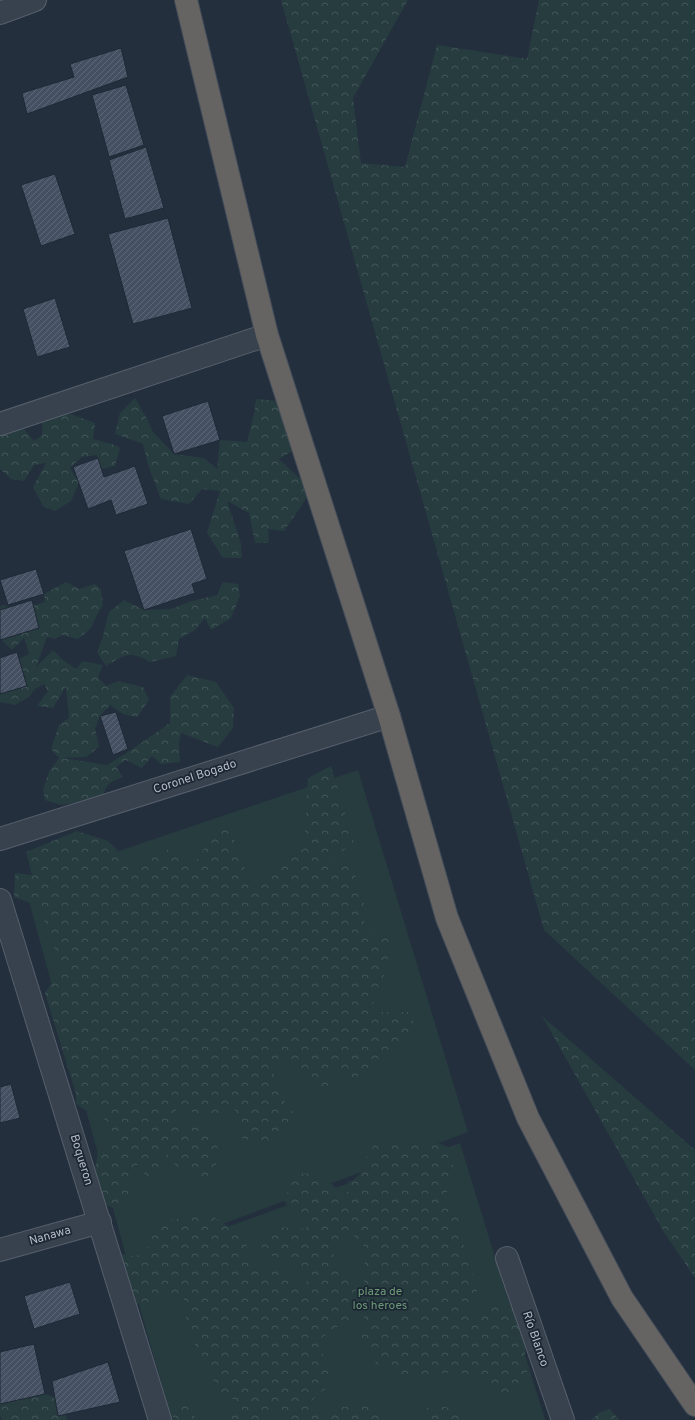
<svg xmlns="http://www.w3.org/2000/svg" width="695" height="1420" viewBox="0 0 695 1420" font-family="Overpass,sans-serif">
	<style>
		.green { fill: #263c3f }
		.forest { fill: url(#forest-crowns) }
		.building { fill: url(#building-hatch); stroke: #1f2835 }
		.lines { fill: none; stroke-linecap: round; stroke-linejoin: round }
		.minor-casing { stroke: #565f6c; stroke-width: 24 }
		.trunk-casing { stroke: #434c59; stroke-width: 24 }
		.minor { stroke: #38414e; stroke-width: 22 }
		.trunk { stroke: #656462; stroke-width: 22 }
		.labels { text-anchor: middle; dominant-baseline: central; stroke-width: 3.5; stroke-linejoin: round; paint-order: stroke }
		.street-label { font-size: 12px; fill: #b4bcc9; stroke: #1d2633 }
		.park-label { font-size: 12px; fill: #6b9a76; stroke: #1d2633 }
	</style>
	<defs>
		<pattern id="forest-crowns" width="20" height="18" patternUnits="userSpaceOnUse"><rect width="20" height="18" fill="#263c3f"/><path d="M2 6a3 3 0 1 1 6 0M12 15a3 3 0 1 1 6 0" fill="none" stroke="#435659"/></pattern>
		<pattern id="building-hatch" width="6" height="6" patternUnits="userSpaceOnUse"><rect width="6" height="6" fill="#455162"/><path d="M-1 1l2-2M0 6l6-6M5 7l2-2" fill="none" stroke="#5d6877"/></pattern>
	</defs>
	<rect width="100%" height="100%" fill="#242f3e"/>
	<g class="green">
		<path d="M358,770L468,1132L127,1260L24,883Z"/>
		<path d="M460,1143L545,1420H172L127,1263Z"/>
	</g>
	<g class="forest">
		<path d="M281,0H408L353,98L361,163L405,167L437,45L527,59L539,0H695V1070L544,930Z"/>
		<path d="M135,398L147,419L153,432L174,454L204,458L217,469L220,440L247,442L254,414L256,399L288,402L296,449L279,459L312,490L284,531L268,529L269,543H255L249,513L227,501L241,544L242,558H223L207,533L220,491L202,489L189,504L161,499L149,468L143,444L115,434L120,413Z"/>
		<path d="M71,414L95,423L93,439L112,444L120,448L115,466L102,469L97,455L82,457L70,468L79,483L71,501L55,511L43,506L33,487L46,463L34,465L24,481L11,479L0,469V434L2,432L24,429L34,441L42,435V418Z"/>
		<path d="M66,582L79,589L95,584L101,589L103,604L90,629L78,639L62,635L55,639L47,637L36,667L53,650L63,660L76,669L83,661L103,665L98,677L106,686L118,681L143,687L149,700L137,717L123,714L110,705L100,716L95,728L99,747L86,757L62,758L107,765L131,750L170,723V697L187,675L216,682L234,708L233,728L218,747L181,733L179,743L180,762L161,764L152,756L142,768L126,760L116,767L123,777C108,783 107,783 102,799L61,805L45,800L43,790L49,772L59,758L51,749L59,725L69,718L66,686L53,708L37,706L48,691L44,684L35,689L29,697L15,705L0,702V662L14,661L29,654L24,638L12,650L1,639H0V607L3,605L19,610L45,602L44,594Z"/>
		<path d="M223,582L238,584L240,596L231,618L211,630L205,618L195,630L179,639L176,656L150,662C129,650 125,655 106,666L97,652L103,636L109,612L124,600L144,610L171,609L192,601L217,595Z"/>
		<path d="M331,766L354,842L327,863L350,865L364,893V932L393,934L380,993L367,1012H410L417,1033L389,1050L350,1083L335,1063L325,1069L333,1098L310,1083L279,1058L271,1084L294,1113L274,1145L241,1138L233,1100L220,1120L175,1107L180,1122L212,1133L221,1157L216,1162L217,1169L203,1179L195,1181L189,1175L188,1168L187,1170L183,1171L169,1160L162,1148C158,1157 163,1166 159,1174L147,1178L144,1173L141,1163L131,1168L133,1175L130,1186L136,1188L138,1196L118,1210L106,1205L95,1208L91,1183L96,1164L98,1150L109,1144C109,1127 106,1119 96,1105L86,1110L76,1104V1094L45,993L61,968L39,906L14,897L15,873L32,875L26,852L77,831L108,841L135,868L176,845L190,871L207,844L214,827L235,832L234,850L254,884L271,879L275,864L304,849L308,778Z"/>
		<path d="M542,1016L695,1150V1278L665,1234Z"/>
		<path d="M411,1140H429L452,1148L453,1167L447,1185V1203L459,1216L463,1234L464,1251L470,1270L479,1285L472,1303L454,1300L463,1314C480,1311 497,1305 514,1302L526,1334L525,1354L527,1372L521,1391L503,1393L472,1375L452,1372L413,1378L395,1376L380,1367L367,1353L361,1335L367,1301L364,1281L365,1263L364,1246L352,1234L335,1243L333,1261L347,1271L356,1286L357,1304L351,1322L334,1328L319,1340L324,1359L334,1372L325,1389L310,1402L324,1412L342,1407L378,1405L380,1420H281L279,1413L262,1415L260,1420H228V1416L237,1400L220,1396L205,1360L195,1345L191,1328L183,1311L184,1294L165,1295L148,1303L130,1305L114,1258L122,1254L130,1256L139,1255L146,1250L151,1242V1231L155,1223L174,1220L199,1212L207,1213L238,1233L244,1239L255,1266L262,1271L279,1270C287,1276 290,1284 298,1291L306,1287C308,1278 306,1278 302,1270C295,1258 293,1260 281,1259C275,1258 269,1254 263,1251L261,1242L262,1233C279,1224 289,1229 307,1229L305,1219L288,1208L284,1200L296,1175C319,1169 328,1182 344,1195L348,1191V1182C351,1181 354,1180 356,1178C369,1168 366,1138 388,1141C394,1142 400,1145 406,1146Z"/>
		<path d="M37,1393C55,1395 64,1401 67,1420H2L0,1415V1404Z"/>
		<path d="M189,1402L196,1420H174L171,1408Z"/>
		<path d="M429,1404L446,1407L461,1417V1420H421Z"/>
		<path d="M610,1409L619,1420H591L599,1413Z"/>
	</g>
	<g class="building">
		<path d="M121,48L128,77L27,114L22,93L74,77L70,64Z"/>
		<path d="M126,85L144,145L109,157L92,95Z"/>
		<path d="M146,147L164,208L125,219L109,160Z"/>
		<path d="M55,174L75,234L41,246L21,185Z"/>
		<path d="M168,218L192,308L133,324L108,234Z"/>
		<path d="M55,298L70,347L37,357L23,309Z"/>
		<path d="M208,401L220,440L174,454L162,416Z"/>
		<path d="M98,458L104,477L135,466L148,504L116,515L111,500L88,509L73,467Z"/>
		<path d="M191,529L207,579L192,584L195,593L144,610L124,551Z"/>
		<path d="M36,569L44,594L8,605L0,580Z"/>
		<path d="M32,600L39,628L0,640V610Z"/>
		<path d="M17,652L27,686L0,694V658Z"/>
		<path d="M116,712L128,749L113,755L100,716Z"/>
		<path d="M11,1084L20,1118L0,1123V1087Z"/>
		<path d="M70,1282L80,1314L34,1329L24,1296Z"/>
		<path d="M34,1344L45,1394L0,1404V1352Z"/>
		<path d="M108,1362L120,1402L58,1416L52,1381Z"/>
	</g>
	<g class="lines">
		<g class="minor-casing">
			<g id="minor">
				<path d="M0,13L35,0"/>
				<path d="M0,424L267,335"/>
				<path d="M0,839L389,716"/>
				<path d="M0,900L160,1420"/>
				<path d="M0,1250L100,1222"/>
				<path d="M507,1258L563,1420"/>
			</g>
		</g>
		<g class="trunk-casing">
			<path id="trunk" d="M186,0L267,335L389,716L447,918L528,1118L622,1298L695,1405"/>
		</g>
		<use href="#minor" class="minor"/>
		<use href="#trunk" class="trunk"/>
	</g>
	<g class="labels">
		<g class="street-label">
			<text transform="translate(195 777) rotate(-18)">Coronel Bogado</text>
			<text transform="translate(81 1160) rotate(73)">Boqueron</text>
			<text transform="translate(50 1236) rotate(-16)">Nanawa</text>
			<text transform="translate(535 1339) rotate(71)">Río Blanco</text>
		</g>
		<g class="park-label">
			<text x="380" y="1292">plaza de<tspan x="380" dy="14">los heroes</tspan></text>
		</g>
	</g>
</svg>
